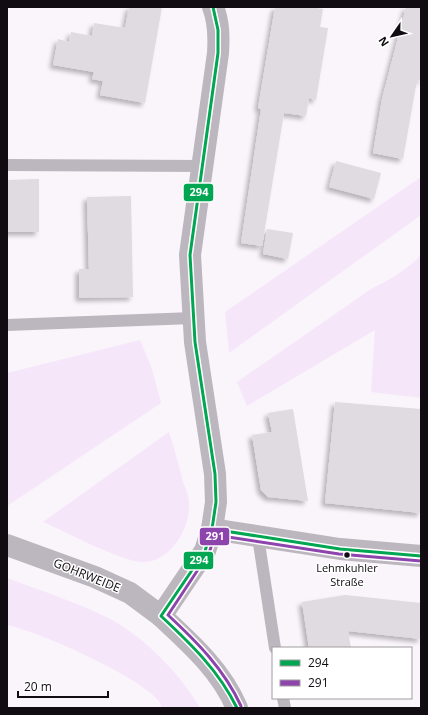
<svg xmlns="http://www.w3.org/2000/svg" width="428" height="715" viewBox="0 0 428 715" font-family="'Open Sans',sans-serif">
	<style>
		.green { fill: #f6e6fa }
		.building { fill: #e0dae1; filter: url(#shadow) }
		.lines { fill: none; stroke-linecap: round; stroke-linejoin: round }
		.lane { stroke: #bcb7be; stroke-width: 12 }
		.street { stroke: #bcb7be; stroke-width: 22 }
		.secondary { stroke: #bcb6be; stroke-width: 22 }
		.bus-1-casing { stroke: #fff; stroke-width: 6 }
		.bus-2-casing { stroke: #fff; stroke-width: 6 }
		.bus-1 { stroke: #00a651; stroke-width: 3 }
		.bus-2 { stroke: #8e44ad; stroke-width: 3 }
		.bus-dot { fill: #110b12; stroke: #fff; stroke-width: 1.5 }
		.labels { text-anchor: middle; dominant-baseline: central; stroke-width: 3; stroke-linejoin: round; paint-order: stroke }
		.bus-label { font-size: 11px; fill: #110b12; stroke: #fff }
		.street-label { font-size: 12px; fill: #110b12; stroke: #fff }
		.line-badge { stroke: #fff; stroke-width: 1.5 }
		.badge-label { font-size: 11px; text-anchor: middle; font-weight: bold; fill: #fff }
	</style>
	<defs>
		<filter id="shadow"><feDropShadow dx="-3.5" dy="3.5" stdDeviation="2" flood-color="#0004"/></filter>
	</defs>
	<rect width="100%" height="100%" fill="#faf4fb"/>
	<g class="green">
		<path d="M421,177V215L229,353L225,312Z"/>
		<path d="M421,255V398L371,392L375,330L247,406L237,382L371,289C390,280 406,270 421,255Z"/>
		<path d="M140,340L152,369L161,403L7,506V373Z"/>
		<path d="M169,432C174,448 179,465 183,482C185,488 189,495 189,502C191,528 170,563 142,562C120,561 66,532 43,522Z"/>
		<path d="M7,578C42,591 79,603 112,620C145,638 182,676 200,708H162C161,706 160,702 158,700C138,676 38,631 7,625Z"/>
	</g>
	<g class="building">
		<path d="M129,7H162L145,103L100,95L103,81L92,79L94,72L53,65L58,39L69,42L71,32L92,36L94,23L125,28Z"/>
		<path d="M275,7H311L323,9L320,27L328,28L316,100L309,98L306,116L284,113L262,246L241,243L261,109L258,108Z"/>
		<path d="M406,7H421V81L417,80L403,159L373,153L382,99Z"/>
		<path d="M336,161L381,173L374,199L329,187Z"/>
		<path d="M39,179V232H7V180Z"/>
		<path d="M131,196L133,297L79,298V269H89L87,197Z"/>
		<path d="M267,229L293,233L288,259L263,254Z"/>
		<path d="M335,402L421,409V513L325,503Z"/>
		<path d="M293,409L308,501L268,497L261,490L252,435L272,432L268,413Z"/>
		<path d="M345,595L421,603V639L348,631L351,648H309L302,602Z"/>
	</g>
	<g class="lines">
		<g class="lane">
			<path d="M7,165L202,166"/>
			<path d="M7,325L193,318"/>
			<path d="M258,537L275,648"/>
			<path d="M283,698L285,708"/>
		</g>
		<g class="street">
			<path d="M212,529L340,549L421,556"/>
			<path d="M7,545L95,577L130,593L161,616"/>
		</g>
		<path class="secondary" d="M213,7C219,22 219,37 218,53L190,255L195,342L215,474L216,502L212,529L205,551L161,616C190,643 221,670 237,708"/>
		<g class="bus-1-casing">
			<g id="bus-1">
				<path d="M213,7L218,30V53L190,255L195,342L215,474L216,502L212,529L205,551L161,616C191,644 219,671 237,708"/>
				<path d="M212,529L340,549L421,556"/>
			</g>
		</g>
		<g class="bus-2-casing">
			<path id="bus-2" d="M241,706C224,669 197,642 168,615L209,553L215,535L339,554L421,561"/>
		</g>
		<use href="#bus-1" class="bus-1"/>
		<use href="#bus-2" class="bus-2"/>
	</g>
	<circle class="bus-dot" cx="347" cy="555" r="3.5"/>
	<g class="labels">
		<g class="bus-label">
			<text x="347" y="567">Lehmkuhler<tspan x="347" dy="14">Straße</tspan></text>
		</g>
		<g class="street-label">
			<text transform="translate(87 575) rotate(22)">GOHRWEIDE</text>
		</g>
	</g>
	<g class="line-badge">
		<rect x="183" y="183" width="31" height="19" rx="4" fill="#00a651"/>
		<rect x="199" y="527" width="31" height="19" rx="4" fill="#8e44ad"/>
		<rect x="183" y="551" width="31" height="19" rx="4" fill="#00a651"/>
	</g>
	<g class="badge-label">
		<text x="199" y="196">294</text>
		<text x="215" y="540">291</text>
		<text x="199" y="564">294</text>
	</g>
	<rect width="428" height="715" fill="none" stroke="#110b12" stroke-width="16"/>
	<rect x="272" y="647" width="140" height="52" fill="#ffffff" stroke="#a09da0"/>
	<rect x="280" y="660" width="20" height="6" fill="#00a651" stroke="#a09da0"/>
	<text x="308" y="667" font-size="12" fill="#110b12">294</text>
	<rect x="280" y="680" width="20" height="6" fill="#8e44ad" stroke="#a09da0"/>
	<text x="308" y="687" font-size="12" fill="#110b12">291</text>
	<g transform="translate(392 36) rotate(236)" stroke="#ffffff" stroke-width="3" paint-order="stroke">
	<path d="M0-3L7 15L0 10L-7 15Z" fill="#110b12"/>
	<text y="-6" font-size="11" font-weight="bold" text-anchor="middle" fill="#110b12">N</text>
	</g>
	<path d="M18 691v6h90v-6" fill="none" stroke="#110b12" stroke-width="2"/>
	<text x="24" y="691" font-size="12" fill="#110b12" stroke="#ffffff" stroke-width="3" paint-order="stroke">20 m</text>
</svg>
